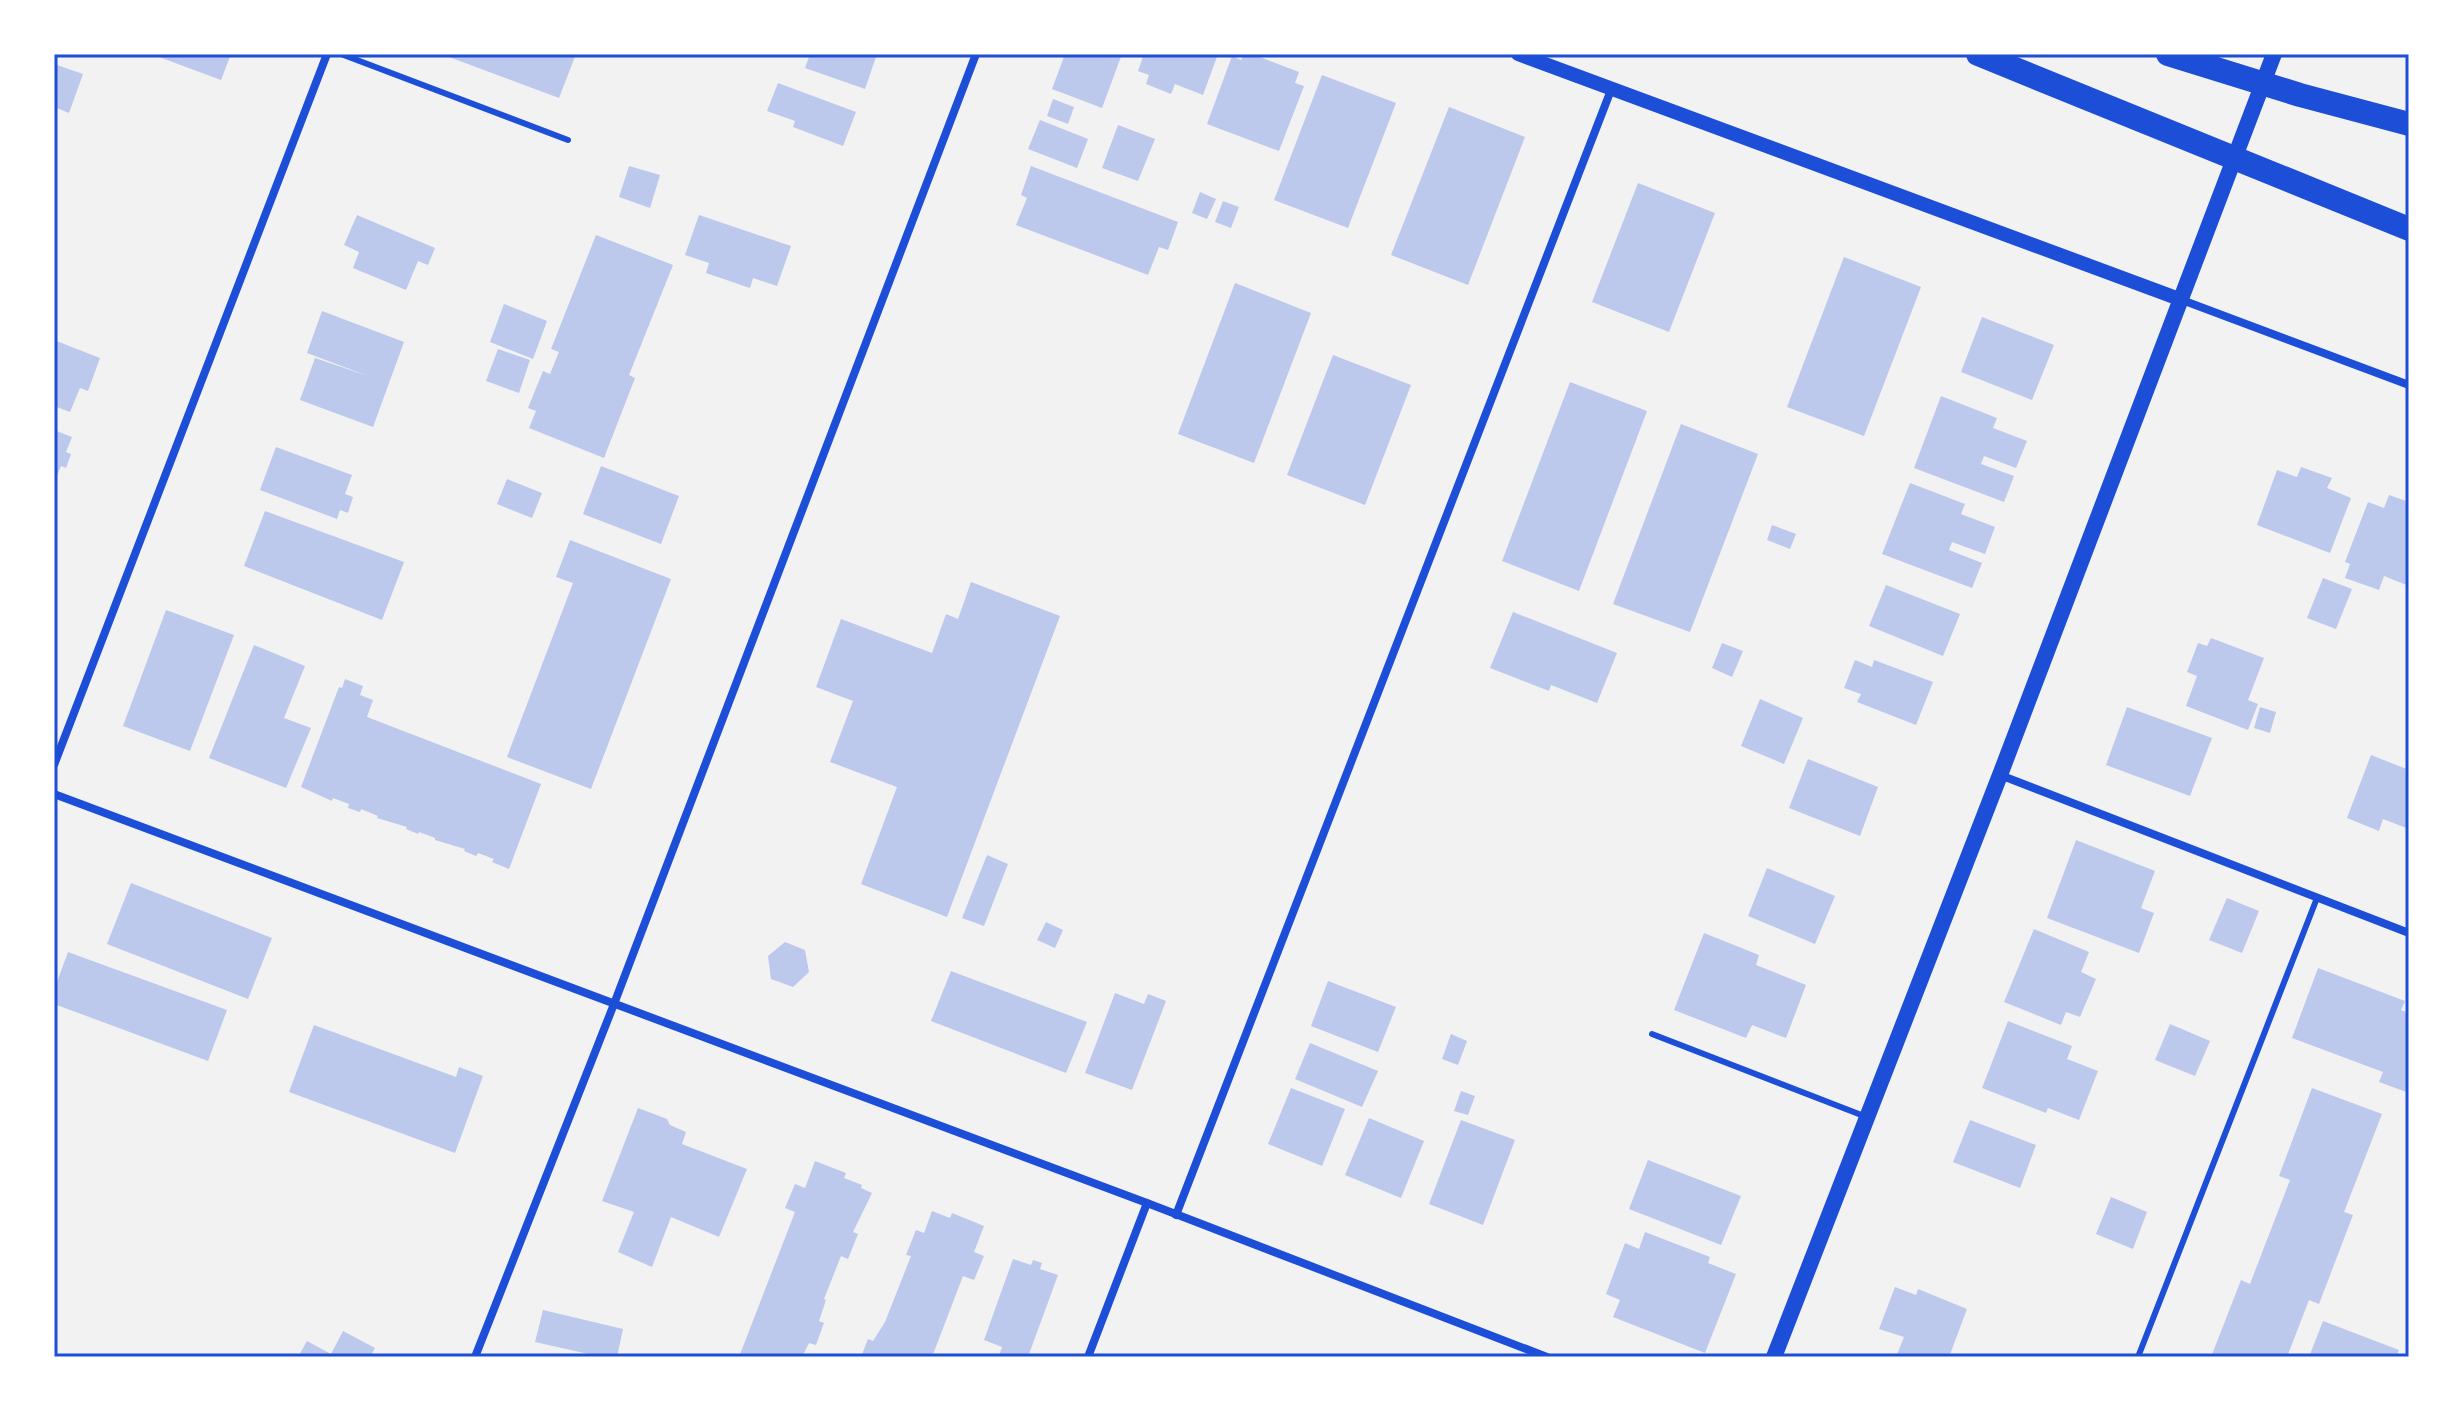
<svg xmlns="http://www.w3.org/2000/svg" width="2463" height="1411" viewBox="0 0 2463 1411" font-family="'Roboto Serif',serif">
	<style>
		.building { fill: #bdc9ec }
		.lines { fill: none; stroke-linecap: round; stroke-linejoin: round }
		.service { stroke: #1d4ed8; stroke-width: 6 }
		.minor { stroke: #1d4ed8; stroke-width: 8 }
		.tertiary { stroke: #1d4ed8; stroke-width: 14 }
		.secondary { stroke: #1d4ed8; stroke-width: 16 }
		.motorway { stroke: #1d4ed8; stroke-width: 24 }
		.neatline { fill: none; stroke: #1d4ed8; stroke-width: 3 }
	</style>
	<rect width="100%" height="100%" fill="#f2f2f2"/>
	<g class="building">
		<path d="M151,54H231L221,80Z"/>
		<path d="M441,54H576L559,98Z"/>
		<path d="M810,54H877L865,89L805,68Z"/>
		<path d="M1065,54H1122L1102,108L1052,89Z"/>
		<path d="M1144,54H1218L1203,95L1175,84L1171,94L1146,84L1149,75L1138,71Z"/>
		<path d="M1244,54H1252L1299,72L1295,83L1304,86L1279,151L1207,124L1232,56L1241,60Z"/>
		<path d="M54,64L83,74L69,113L54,107Z"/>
		<path d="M1322,75L1396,103L1348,228L1274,200Z"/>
		<path d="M778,83L856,112L843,146L793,127L795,121L767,111Z"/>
		<path d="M1053,99L1074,107L1068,124L1047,116Z"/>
		<path d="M1449,107L1525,137L1468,285L1391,255Z"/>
		<path d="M1040,120L1088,139L1077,168L1028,149Z"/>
		<path d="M1118,125L1155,139L1138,181L1102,168Z"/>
		<path d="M629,166L660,175L650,208L619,197Z"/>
		<path d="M1031,166L1178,222L1168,250L1159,247L1148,275L1016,225L1027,198L1021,195Z"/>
		<path d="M1638,183L1715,213L1669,332L1592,302Z"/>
		<path d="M1200,192L1216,199L1207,219L1192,213Z"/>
		<path d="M1223,201L1239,207L1231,228L1215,222Z"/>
		<path d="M357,215L435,248L428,265L418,261L406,290L353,268L359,252L344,245Z"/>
		<path d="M699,215L791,246L777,286L753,278L750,288L706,273L709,263L685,255Z"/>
		<path d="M596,235L673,265L629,375L635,378L604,458L529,428L536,411L528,408L543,371L550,374L559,352L551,349Z"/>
		<path d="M1844,257L1921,287L1864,436L1787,407Z"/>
		<path d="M1235,283L1311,313L1254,463L1178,434Z"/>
		<path d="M504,304L547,321L533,359L490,342Z"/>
		<path d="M322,311L404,342L373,427L300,400L315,358L368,376L307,353Z"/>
		<path d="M1982,317L2054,345L2032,400L1961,372Z"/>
		<path d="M54,340L100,358L88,391L80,388L70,412L54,406Z"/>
		<path d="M498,349L530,360L519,393L486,381Z"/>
		<path d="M1333,355L1411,385L1365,505L1287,475Z"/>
		<path d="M1570,382L1647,411L1579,591L1502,561Z"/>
		<path d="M1941,396L1997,418L1993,428L2027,441L2016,468L1984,456L1981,464L2014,476L2004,502L1914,468Z"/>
		<path d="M1681,424L1758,454L1690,632L1613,604Z"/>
		<path d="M54,430L72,437L66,452L71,454L66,468L61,466L54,483Z"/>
		<path d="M276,447L352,475L345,494L353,497L348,513L340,510L337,519L260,490Z"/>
		<path d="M601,466L679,496L661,544L583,514Z"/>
		<path d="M2301,467L2332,478L2327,488L2351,498L2330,553L2257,525L2277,470L2297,477Z"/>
		<path d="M507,479L542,493L532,518L497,504Z"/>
		<path d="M1910,483L1965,504L1961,514L1995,527L1985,554L1952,542L1949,550L1982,563L1972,588L1882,554Z"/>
		<path d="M2389,495L2409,502V586L2384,576L2379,590L2345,578L2350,564L2345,562L2368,502L2384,508Z"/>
		<path d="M265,511L404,562L382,620L244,566Z"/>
		<path d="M1772,525L1796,534L1790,549L1767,540Z"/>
		<path d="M570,540L671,579L591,789L507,757L573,583L556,577Z"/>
		<path d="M2323,578L2352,589L2336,629L2307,618Z"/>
		<path d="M971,582L1060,616L947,917L861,884L897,787L830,762L853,701L816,687L841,619L932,653L946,614L958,619Z"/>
		<path d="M1886,585L1960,614L1943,656L1869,626Z"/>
		<path d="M166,610L234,635L190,751L123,726Z"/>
		<path d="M1513,612L1617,653L1597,703L1551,685L1549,691L1490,668Z"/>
		<path d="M2211,638L2264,658L2248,700L2258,704L2248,730L2186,706L2197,676L2187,672L2198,643L2207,646Z"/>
		<path d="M1722,643L1743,651L1732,677L1712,668Z"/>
		<path d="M254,645L305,666L284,718L311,728L286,788L209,758Z"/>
		<path d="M1855,660L1872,667L1874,660L1933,682L1916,725L1857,702L1861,694L1844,688Z"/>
		<path d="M345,679L363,686L360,695L373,700L367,717L541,784L509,869L492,862L494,859L478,853L476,856L464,851L465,849L435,840V838L419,832L418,834L406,829L407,827L377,818L378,816L361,809L360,812L348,808L349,804L333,798L332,801L301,787L339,687L342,688Z"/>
		<path d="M1760,699L1803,718L1784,764L1741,746Z"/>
		<path d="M2127,707L2212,738L2190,796L2106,765Z"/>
		<path d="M2260,707L2276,712L2270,733L2254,728Z"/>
		<path d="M2371,755L2409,770V829L2383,819L2379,831L2347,818Z"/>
		<path d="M1808,759L1878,787L1860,836L1789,808Z"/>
		<path d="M2076,840L2155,871L2141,908L2154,913L2139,953L2047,918Z"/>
		<path d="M987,855L1008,864L984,926L962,918Z"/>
		<path d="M1767,868L1835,896L1815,944L1748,916Z"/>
		<path d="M131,883L272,938L248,999L107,944Z"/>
		<path d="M2227,898L2259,911L2242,953L2209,940Z"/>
		<path d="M1046,922L1063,930L1055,948L1037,940Z"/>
		<path d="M2034,929L2089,952L2081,972L2096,979L2080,1017L2066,1012L2061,1025L2004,1002Z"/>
		<path d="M1704,933L1759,955L1756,965L1806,985L1786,1038L1752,1025L1746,1038L1674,1010Z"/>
		<path d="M785,942L805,950L809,972L793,987L771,979L768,956Z"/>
		<path d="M68,952L227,1010L208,1061L54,1004V990Z"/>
		<path d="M2318,968L2405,1001L2401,1010L2409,1013V1093L2379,1082L2383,1072L2292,1038Z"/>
		<path d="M951,971L1087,1022L1066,1073L931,1021Z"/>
		<path d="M1328,981L1396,1007L1378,1052L1311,1026Z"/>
		<path d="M1115,993L1144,1004L1148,994L1166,1001L1132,1090L1085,1073Z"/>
		<path d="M2008,1021L2072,1046L2067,1059L2098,1071L2079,1120L2048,1108L2046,1113L1982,1088Z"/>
		<path d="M2170,1024L2210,1041L2195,1076L2155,1060Z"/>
		<path d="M314,1025L456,1077L459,1067L483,1076L455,1153L289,1092Z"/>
		<path d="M1451,1034L1467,1041L1458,1065L1442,1059Z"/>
		<path d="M1310,1043L1378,1071L1362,1107L1295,1079Z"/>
		<path d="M1291,1088L1345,1109L1322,1166L1268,1144Z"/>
		<path d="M2312,1088L2382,1114L2344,1212L2353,1215L2319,1304L2309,1300L2287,1357H2211L2241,1280L2250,1284L2290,1180L2279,1176Z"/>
		<path d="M1461,1091L1475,1096L1468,1115L1454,1111Z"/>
		<path d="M638,1108L667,1119L670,1125L686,1132L682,1144L747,1169L719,1237L671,1217L652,1267L618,1252L634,1212L602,1201Z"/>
		<path d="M1369,1118L1424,1141L1401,1198L1345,1175Z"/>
		<path d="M1461,1120L1515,1140L1483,1225L1429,1204Z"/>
		<path d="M1970,1120L2036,1145L2020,1188L1953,1162Z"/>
		<path d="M1648,1160L1741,1196L1721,1245L1629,1209Z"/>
		<path d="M815,1161L846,1173L844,1178L862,1185L861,1188L872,1193L853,1232L858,1234L848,1259L841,1256L824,1299L826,1300L819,1321L824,1323L816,1345L809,1343L802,1357H739L795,1212L785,1208L795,1184L805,1188Z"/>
		<path d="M2111,1197L2147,1212L2133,1249L2096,1234Z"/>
		<path d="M932,1211L950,1218L952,1213L984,1226L974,1252L984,1256L974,1280L963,1276L932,1357H861L868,1339L873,1341L885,1322L911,1256L906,1255L916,1230L924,1233Z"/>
		<path d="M1645,1232L1710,1257L1708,1263L1736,1274L1705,1353L1613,1317L1620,1300L1606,1294L1625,1243L1639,1249Z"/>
		<path d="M1013,1259L1031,1265L1033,1260L1042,1263L1040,1269L1058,1275L1028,1357L999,1356L1002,1347L984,1340Z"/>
		<path d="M1895,1287L1916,1295L1918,1289L1967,1309L1949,1357H1896L1904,1337L1879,1329Z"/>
		<path d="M543,1310L623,1329L617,1357H602L535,1342Z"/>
		<path d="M2323,1321L2399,1350L2396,1357H2309Z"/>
		<path d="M343,1331L375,1348L370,1357H298L307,1341L331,1354Z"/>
	</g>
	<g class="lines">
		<g class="service">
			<path d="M341,54L568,140"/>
			<path d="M1652,1034L1864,1116"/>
			<path d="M2138,1357L2317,898"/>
		</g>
		<g class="minor">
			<path d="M2182,300L2409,385"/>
			<path d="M54,765L327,54"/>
			<path d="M2000,775L2409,933"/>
			<path d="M54,794L1147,1203L1547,1357"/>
			<path d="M1176,1215L1611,90"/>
			<path d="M475,1357L614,1004L976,54"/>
			<path d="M1088,1357L1147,1203"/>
		</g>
		<path class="tertiary" d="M1518,54L2182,300"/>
		<path class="secondary" d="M1774,1357L2000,775L2274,54"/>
		<g class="motorway">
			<path d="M1978,54L2409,229"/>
			<path d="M2168,54L2300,95L2409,124"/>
		</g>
	</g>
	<rect width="2463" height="1411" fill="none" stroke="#ffffff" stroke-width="112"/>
	<rect x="56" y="56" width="2351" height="1299" class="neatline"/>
</svg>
